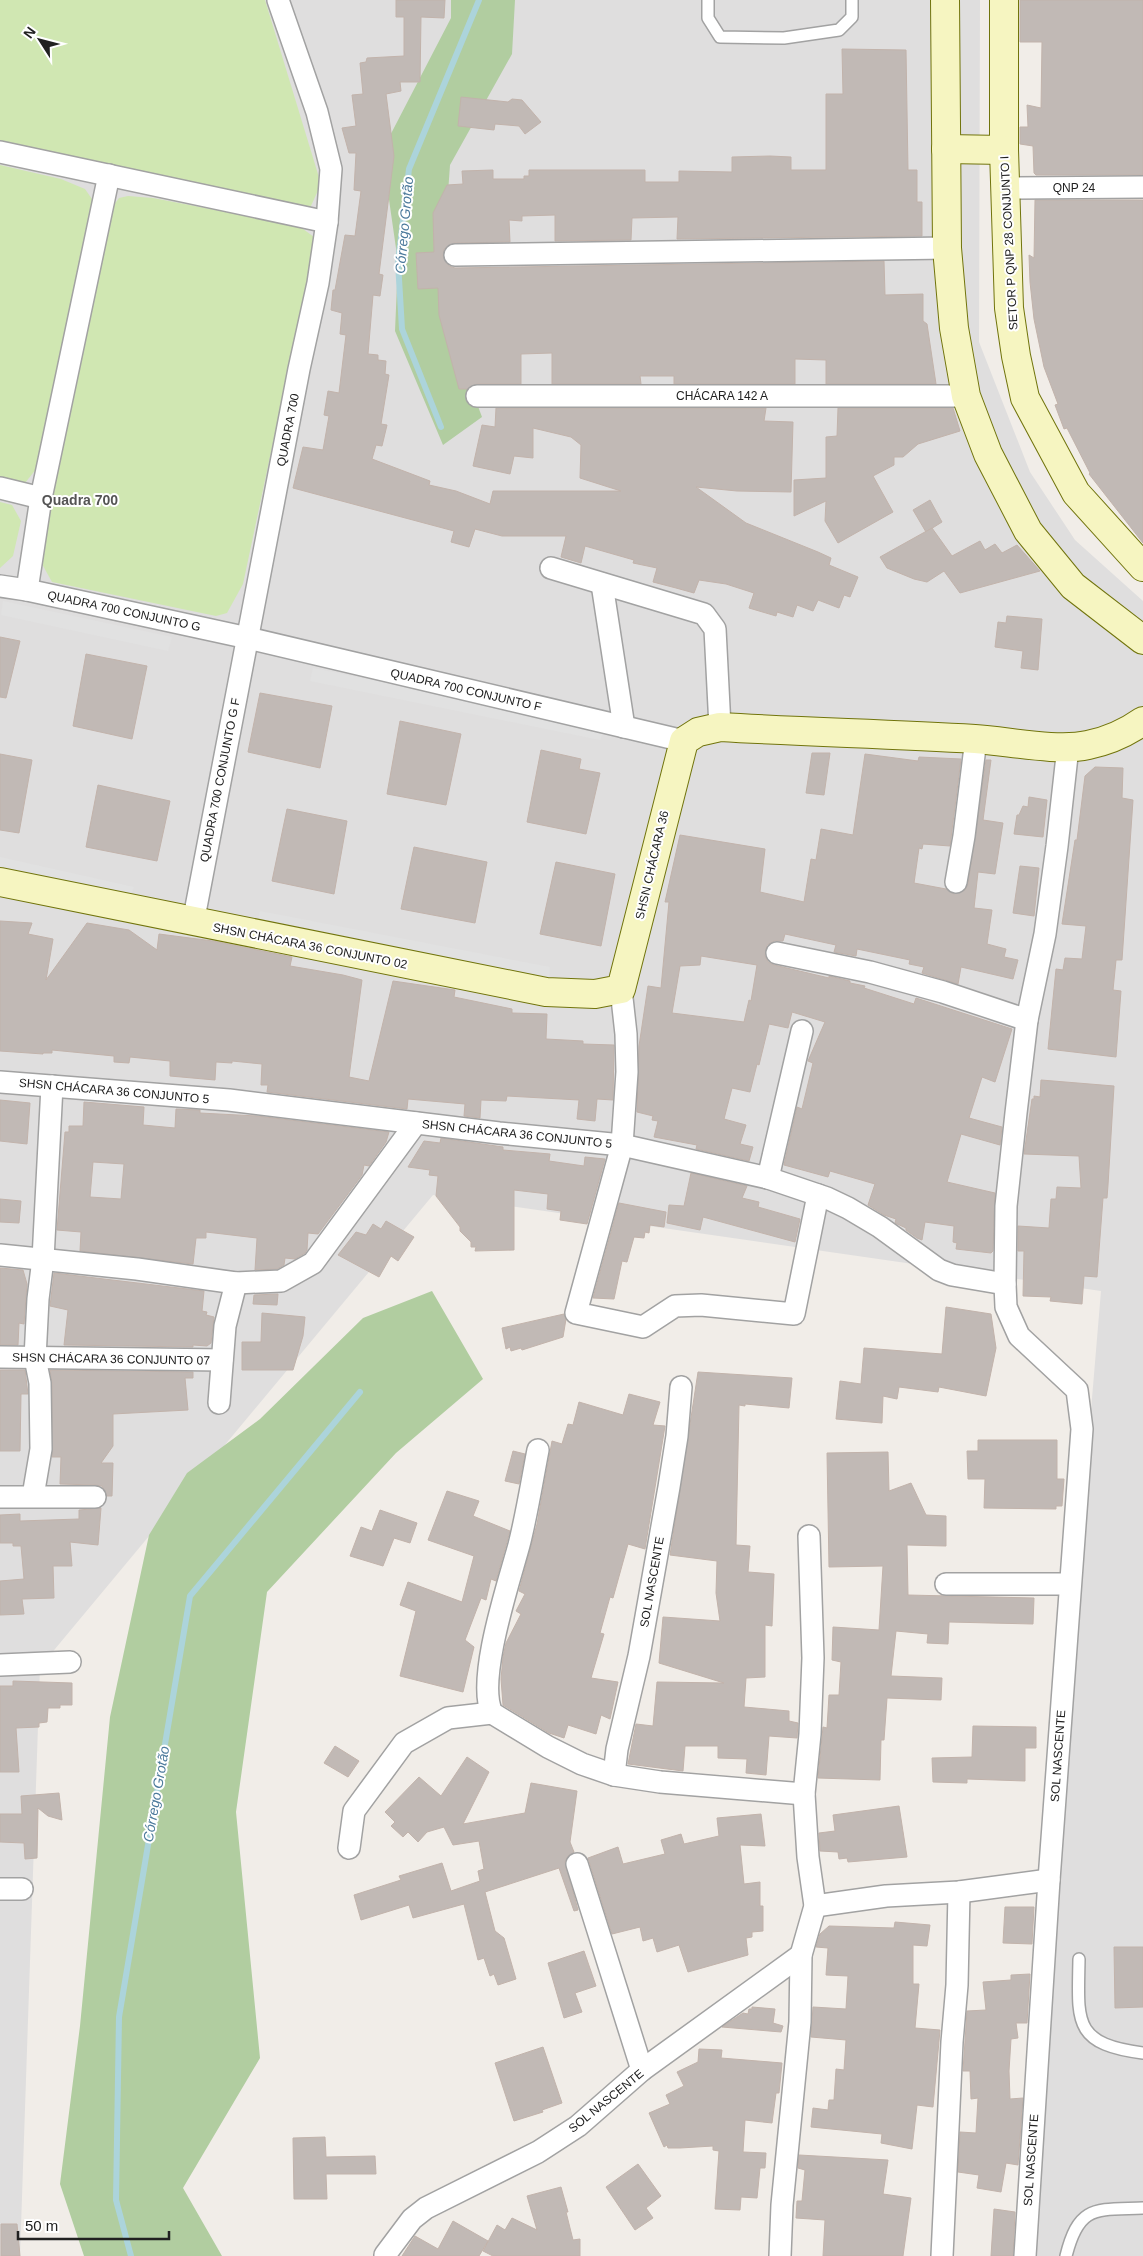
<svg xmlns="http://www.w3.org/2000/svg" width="1143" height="2256" viewBox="0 0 1143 2256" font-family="Arial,sans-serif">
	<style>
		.residential { fill: #dfdede }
		.grass { fill: #d0e7b2 }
		.forest { fill: #b1cda0 }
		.parking { fill: #e1e1e1 }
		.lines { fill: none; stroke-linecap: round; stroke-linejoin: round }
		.stream { stroke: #acd4db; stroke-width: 6 }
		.building { fill: #c1b9b5; stroke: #c2b3ab; fill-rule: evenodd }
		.lane-casing { stroke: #a2a2a2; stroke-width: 14 }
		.street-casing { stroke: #a2a2a2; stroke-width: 24 }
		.secondary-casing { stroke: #71740c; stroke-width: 30 }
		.lane { stroke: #fff; stroke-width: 11 }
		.street { stroke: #fff; stroke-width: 21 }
		.secondary { stroke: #f6f5c1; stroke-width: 28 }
		.labels { text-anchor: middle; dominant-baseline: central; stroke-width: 4; stroke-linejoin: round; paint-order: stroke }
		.street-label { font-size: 12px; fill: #212121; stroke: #fff }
		.water-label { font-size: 14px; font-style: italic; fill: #4c7a9c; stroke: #fff }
		.neighbourhood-label { font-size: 14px; font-weight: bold; fill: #545454; stroke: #fff }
	</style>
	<rect width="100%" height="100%" fill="#f1ede8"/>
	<path class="residential" d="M0,0H980L979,342L1030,472L1075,540L1143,601V2256H1024L1051,1887L1101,1291L433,1195L40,1667L20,2256H0Z"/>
	<g class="grass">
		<path d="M0,0H265L321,184L310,208L0,144Z"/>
		<path d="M0,165L61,179L85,189L92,199L37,468L25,483L0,480Z"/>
		<path d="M128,196L153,198L299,226L314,237L310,268L243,584L227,613L216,616L52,582L37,555L113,206L119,198Z"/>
		<path d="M0,502L12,505L21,521L13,556L0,568Z"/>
	</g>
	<g class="forest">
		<path d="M451,0H515L512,54L450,165L440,305L482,417L443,445L395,331L398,262L382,151L451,18Z"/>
		<path d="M432,1291L483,1379L396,1453L267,1592L236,1812L260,2058L183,2188L222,2256H84L60,2184L80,2026L110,1717L149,1535L187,1473L260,1419L363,1318Z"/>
	</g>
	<g class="parking">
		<path d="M3,601L172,637L168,651L1,615Z"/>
		<path d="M313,668L605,727L600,740L310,681Z"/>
		<path d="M0,857L134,887L129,900L0,872Z"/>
		<path d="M260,911L550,967L549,980L257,925Z"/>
	</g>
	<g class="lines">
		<g class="stream">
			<path d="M441,427L402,329L398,262L409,169L479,0"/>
			<path d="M131,2256L116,2200L119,2017L190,1596L360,1392"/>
		</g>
	</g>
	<g class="building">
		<path d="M396,0H445L444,18L421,17L420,82H400L401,91L386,94L394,156L379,274L383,275L380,296L373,295L368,354L378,355V360L386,361L385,374L389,375L381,424L387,425L382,446L376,445L372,459L430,481L429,485L456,491L490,504L493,491H621L580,478L581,445L571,437L533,428V458L514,456L510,474L473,466L482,425L495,427L496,408H766L764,421L793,422L791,492L737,491L696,487L746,523L818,552L831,558L829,565L858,577L850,597L844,595L839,608L818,600L813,611L797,605L793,617L777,612L776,616L749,608L754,593L726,584L699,580L694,593L676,588L653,582L657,568L633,563L634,560L585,546L581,563L561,557L566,536H502L475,529L469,547L451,542L454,531L293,488L303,447L323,450L329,416L324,415L328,391L339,393L346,335L340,334L342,313L331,310L333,290H335L345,235L355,236L361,191L354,190L356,153H349L342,128L356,126L352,95L363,94L360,63L366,62L367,58L404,56V17H396Z"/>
		<path d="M1020,0H1143V175H1036L1034,173L1033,146L1020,144V127H1028L1027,105L1041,108L1042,42H1020Z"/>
		<path d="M842,49L906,50L908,170H917V202H922V236L677,239L678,217L632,218L631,240L555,241V215L522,216V221L509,220L510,242L454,243L444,249L443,256L449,266L455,268L884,261L885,295L923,294V321L927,324L936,384H826V360L795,359V384H674V376H640L641,384H552V353L521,354V384H477L467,389H459L439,315L438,288L418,289L416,253L434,252L433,213L447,185L463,184L462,171L493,170V179H524V176H529V170H645V182H679V171L732,172V157L770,156L791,157V170H826V94H843Z"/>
		<path d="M461,97L508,102L512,99L522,100L541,122L525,134L519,126L495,124L494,130L458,126Z"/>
		<path d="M1035,200H1143V543L1089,474L1090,473L1067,428L1064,429L1055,405L1058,404L1044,367L1034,319L1030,282L1029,255L1034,258Z"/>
		<path d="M838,408H953L960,431L918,444L903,457H894V465L873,476L893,512L838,543L825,521L826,501L794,516V480L826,478V437L837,436Z"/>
		<path d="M930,500L942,522L926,532L913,510Z"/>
		<path d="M932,528L952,556L980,541L985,550L995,544L1002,553L1017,545L1040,571L960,593L944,571L927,582L914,579L887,568L880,557Z"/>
		<path d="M1007,616L1042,619L1038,670L1021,668L1023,651L995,647L998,622L1006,623Z"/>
		<path d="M0,637L20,641L6,698L0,697Z"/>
		<path d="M86,654L147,666L132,739L73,726Z"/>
		<path d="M260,693L332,706L320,768L248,752Z"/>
		<path d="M400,721L461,734L446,805L387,794Z"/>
		<path d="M541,750L581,759L579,769L600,773L586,834L527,822Z"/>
		<path d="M812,753H830L824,795L806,793Z"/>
		<path d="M0,754L32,760L19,833L0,830Z"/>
		<path d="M865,754L918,761L919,757L961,759L950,846L923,844L922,849L919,848L914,883L946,889L954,894L965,890L968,884L986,760H991L983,820L1003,823L995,874L978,872L974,908L992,910L987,944L1006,949L1004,957L1018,960L1013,979L961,967L958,984L922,973L924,967L909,964L910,960L857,949L856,956L834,952L836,945L785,934L783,941H774L767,945L765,956L768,962L774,965L829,978V976L850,981V983L865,986L864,988L914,1004L916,998L1012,1029L995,1082L982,1077L969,1118L1002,1127L1000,1145L961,1134L947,1182L995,1193L993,1251L991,1253L956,1249L957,1243L953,1242L954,1226L925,1222L922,1240L917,1238L906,1230V1228L895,1223L896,1219L884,1215L868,1205L875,1184L830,1171L828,1177L784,1165L797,1107L802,1109L813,1063L808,1061L825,1022L792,1012L788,1028L769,1024L759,1065L757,1064L750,1092L732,1088L724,1119L746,1125L740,1144L753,1147L749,1161L696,1149L697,1145L654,1137L658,1121L652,1120L653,1116L637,1112L639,1046L648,986L661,988L669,902H665L680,835L765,849L760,892L804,902L811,859L816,860L821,829L853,835ZM701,956L757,965L751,1001L749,1000L744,1022L672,1013L680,966L700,965Z"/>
		<path d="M1095,767L1123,768L1122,798L1133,800L1122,960H1116L1113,990L1121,991L1116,1057L1048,1049L1056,969L1063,970L1065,958L1082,959L1086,926L1062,924L1075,840H1077L1085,776Z"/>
		<path d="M98,785L170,801L157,861L86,847Z"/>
		<path d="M1029,797L1047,800L1043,837L1014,834L1017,815H1019L1023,806L1028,807Z"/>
		<path d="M287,809L347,821L334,894L272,881Z"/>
		<path d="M414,847L487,862L475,923L401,909Z"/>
		<path d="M556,862L615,874L601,946L540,934Z"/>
		<path d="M1020,866L1039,868L1034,916L1013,913Z"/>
		<path d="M0,921L32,923L28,934L53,939L46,980L87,923L129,930L157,950L159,934L213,941L292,957L290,966L343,975L362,980L349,1077L369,1081L393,981L455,990L454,997L512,1009V1013L547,1014L546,1039L583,1041V1044L614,1045L613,1100L597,1099L595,1121L577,1119L579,1100L507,1096L506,1101L481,1100L480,1118L464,1116L465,1104L408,1099L407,1109L267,1092L268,1085H261L262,1064L232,1061V1063L216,1062L215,1080L170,1076V1061L130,1057L129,1063L114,1062V1056L52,1050V1053H43V1054L0,1051Z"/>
		<path d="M1041,1080L1114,1086L1108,1185L1107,1198H1103L1097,1277L1084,1276L1082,1304L1050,1301L1051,1297L1023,1296L1024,1251H1018V1226L1049,1228L1051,1199H1056L1057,1187L1081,1188L1079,1156L1024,1154L1032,1099H1034V1096L1040,1097Z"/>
		<path d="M0,1100L30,1103L27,1144L0,1141Z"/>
		<path d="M84,1102L144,1107L143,1125L175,1128L176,1109L200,1110V1113L257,1116L389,1132L386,1142L369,1166L364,1165L362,1175L318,1234L308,1233L307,1250L305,1253L295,1259L285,1258L284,1265L277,1269L255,1270L257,1238L206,1232V1238H196L193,1264L80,1251L81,1232L57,1230L65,1132H69V1126H83ZM93,1162L124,1164L121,1199L90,1197Z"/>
		<path d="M441,1138L503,1147V1150L550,1154L549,1161L584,1166L585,1157L605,1159L587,1224L560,1220L561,1211L547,1209L548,1194L514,1190V1250L475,1251L476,1247H471V1242L460,1231V1227L436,1196L438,1176L429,1175L430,1170L408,1167L424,1141L440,1143Z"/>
		<path d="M691,1173L747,1186L742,1198L759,1202L758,1207L800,1219L795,1242L703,1217L700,1230L667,1223L669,1205L684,1206Z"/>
		<path d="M0,1199L21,1201L19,1223L0,1222Z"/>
		<path d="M619,1203L666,1212L664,1227L650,1225L649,1233L645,1232L644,1238L634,1237L627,1262L622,1261L614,1299L593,1298Z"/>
		<path d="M386,1221L414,1237L398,1261L391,1256L379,1277L338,1255L356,1232L366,1235L373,1224L381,1229Z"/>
		<path d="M0,1268L23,1270L27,1284L24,1324L19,1323L18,1345H0Z"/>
		<path d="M54,1273L204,1291L202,1311L207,1312L206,1315L214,1317L211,1343L207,1346L193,1345V1347L64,1345L68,1310L50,1306Z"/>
		<path d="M278,1294L277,1305L253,1304L254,1295Z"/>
		<path d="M946,1307L991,1314L996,1348L986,1396L939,1387L938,1392L899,1387L897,1399L883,1396L882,1423L836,1419L840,1381L861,1384L864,1348L942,1354Z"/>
		<path d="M262,1313L305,1317L303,1336L293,1370H242V1342H261Z"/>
		<path d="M564,1314L566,1319L563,1337L522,1350L521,1348L511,1351L510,1347L506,1349L502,1328Z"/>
		<path d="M0,1370H25L28,1394H21L20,1451H0Z"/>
		<path d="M50,1370L193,1372V1378H185L188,1410L113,1414V1446L101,1463H113L112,1496H107L102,1486L95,1485L60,1484L61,1457H52V1383Z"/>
		<path d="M698,1372L792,1378L789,1408L745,1404V1406L739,1405L736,1545L750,1546L748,1572L774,1574L772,1626L765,1625V1677L746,1678L744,1707L789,1711V1721L798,1723L797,1738L769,1736L766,1775L746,1773L747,1759L718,1758V1746H685L683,1771L628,1764L636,1724L653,1726L657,1682L724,1683L659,1663L663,1617L720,1621L716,1593L717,1561L670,1555Z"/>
		<path d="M629,1394L660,1402L653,1425L665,1426L645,1549L628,1544L613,1598L610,1597L600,1633L604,1634L591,1678L618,1682L610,1719L601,1715L596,1734L568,1725L564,1738L549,1733L503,1705L501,1679L503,1657L506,1643L521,1614L516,1611L525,1594L519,1591L537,1524L552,1441L562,1444L568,1424L573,1425L579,1402L623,1415Z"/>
		<path d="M978,1440H1057V1479H1064L1062,1506H1056V1509L984,1508L985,1479H968L967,1451H978Z"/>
		<path d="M513,1451L525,1454L519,1484L505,1481Z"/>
		<path d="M888,1452L889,1491L911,1483L926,1515L946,1516V1546L907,1545L908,1595L1034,1598L1033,1624L949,1622L948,1644L927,1643L928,1634L896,1631L891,1676L942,1678L941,1700L887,1698L884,1740H881L880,1780L818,1778L823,1727L827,1728L829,1695H839L841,1662L832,1660L833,1627L879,1630L883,1566L829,1567L827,1453Z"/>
		<path d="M447,1491L479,1501L473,1516L510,1531L496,1581L491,1579L486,1600L481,1598L465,1640L474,1647L463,1692L400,1676L416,1611L400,1605L408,1582L462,1602L474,1556L428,1540Z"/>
		<path d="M101,1508L98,1545L70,1542L72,1566H53L54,1598L22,1599L24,1614L0,1615V1581L24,1579L21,1546H13V1543H0V1515L20,1514V1521L79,1519V1510Z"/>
		<path d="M380,1510L417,1523L410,1543L394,1538L383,1566L350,1556L361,1527L372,1531Z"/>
		<path d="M13,1681L72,1683V1705H60V1708H48L47,1722L39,1723V1727L16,1728L19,1772H0V1686H13Z"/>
		<path d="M973,1726L1036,1727V1748H1025V1781L967,1779V1783L933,1782L932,1758L972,1757Z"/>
		<path d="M335,1746L359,1761L348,1777L324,1763Z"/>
		<path d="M467,1757L489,1772L463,1824L525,1813L531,1783L577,1791L570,1842L574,1852L568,1856L565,1862L578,1910L574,1911L559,1868L485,1892L495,1931L504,1938L516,1979L498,1985L494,1974L490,1976L484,1958L478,1960L464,1904L413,1918L409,1905L361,1920L354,1895L401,1880L399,1876L442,1863L451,1891L480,1881L478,1871L484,1869L479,1841L453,1845L444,1827L427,1832L418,1842L408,1832L403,1837L391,1826L395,1822L385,1812L419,1777L441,1796Z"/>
		<path d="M59,1793L62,1820L48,1816L38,1808L37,1858L25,1859L24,1843L0,1842V1814H22L21,1796Z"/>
		<path d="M899,1806L907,1857L848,1862L847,1858L839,1859L838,1852L820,1851L819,1833L835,1831L833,1815Z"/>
		<path d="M761,1814L765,1846L740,1845L744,1884L760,1882V1906H763V1931L752,1932V1937L746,1938L748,1955L688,1972L679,1945L657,1952L653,1938L643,1941L640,1927L612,1934L588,1858L618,1847L623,1864L665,1854L661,1840L681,1834L684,1844L719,1836L717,1818Z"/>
		<path d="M1005,1907H1034L1032,1944L1003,1943Z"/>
		<path d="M895,1922L930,1925L927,1946L913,1945V1984H919L915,2028L940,2030L933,2107L917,2105L912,2149L881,2143L882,2134L811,2127L813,2108L828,2110L829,2100H834L836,2069L844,2070L846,2040L811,2037L813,2007L846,2009L848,1976L826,1975L828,1948L816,1947L820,1934L829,1926L894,1928Z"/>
		<path d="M1114,1947H1143V2007L1115,2008Z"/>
		<path d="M584,1951L596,1986L575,1993L582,2012L564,2018L548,1963Z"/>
		<path d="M1030,1974L1027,2023H1016L1018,2038L1011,2039L1009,2071L1010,2099L1023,2098L1018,2165L1006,2163L1001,2192L977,2188L979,2175L958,2172L960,2132L976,2133L978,2098L971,2099L970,2071H963L967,2011L986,2010L983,1982L1011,1980V1975Z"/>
		<path d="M752,2007L775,2009L773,2023L783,2026L781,2032L722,2027L743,2013L748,2014L749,2009H752Z"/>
		<path d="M543,2047L562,2103L542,2110L543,2112L514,2121L495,2063Z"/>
		<path d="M699,2049L722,2050L721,2058L782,2063L779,2093H776L772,2123L745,2120L743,2152L766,2153L765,2168H760L757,2198L741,2197L740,2210L715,2209L719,2151L713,2150V2146L680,2148H668L667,2145L664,2147L649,2113L670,2104L666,2095L684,2086L677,2072L698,2062Z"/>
		<path d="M325,2137L326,2157L375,2156L376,2174H326L327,2199H294L293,2138Z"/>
		<path d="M799,2155L888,2160L883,2194L911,2198L903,2256H823L825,2220L796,2218L797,2201H802L805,2170L798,2168Z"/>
		<path d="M638,2164L661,2196L646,2208L653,2218L635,2230L606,2187Z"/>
		<path d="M561,2187L568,2212H566L573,2240L580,2239V2256H493L483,2251L497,2225L505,2230L512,2218L537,2230L527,2196Z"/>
		<path d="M994,2209L1015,2212L1013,2256H991Z"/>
		<path d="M453,2221L488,2241L479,2256H402L415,2236L438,2249Z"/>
		<path d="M1,2224H17L20,2256H1Z"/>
	</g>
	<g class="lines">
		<g class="lane-casing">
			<g id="lane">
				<path d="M708,0V18L720,37L784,38L839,30L852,17V0"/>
				<path d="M1079,1959C1078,2021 1072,2044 1143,2053"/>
				<path d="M1066,2256C1079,2204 1096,2210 1143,2208"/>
			</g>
		</g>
		<g class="street-casing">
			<g id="street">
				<path d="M0,152L327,222"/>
				<path d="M1006,188L1143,187"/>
				<path d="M455,255L947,248"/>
				<path d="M477,396H966"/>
				<path d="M0,488L41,498"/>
				<path d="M551,568L704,614L715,629L720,727"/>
				<path d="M602,584L624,727"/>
				<path d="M0,586L27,590L248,638L684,741"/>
				<path d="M27,590L41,498L109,175"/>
				<path d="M956,882L964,836L976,739"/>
				<path d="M193,923L299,369L318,283L327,222L331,169L317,112L278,0"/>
				<path d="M777,953L870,972L943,992L1027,1020"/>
				<path d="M621,989L626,1034L627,1072L622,1145L576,1313L643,1327L675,1306L701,1305L794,1314L818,1195"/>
				<path d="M0,1082L229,1100L499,1133L622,1145L768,1178L827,1198L848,1208L880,1227L939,1270L952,1275L1005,1284"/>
				<path d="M768,1178L802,1031"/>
				<path d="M0,1255L137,1269L236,1283L281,1281L313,1263L416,1123"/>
				<path d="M0,1357L222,1360"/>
				<path d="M219,1403L225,1326L236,1283"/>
				<path d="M538,1450C532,1481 527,1514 519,1545C509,1582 476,1680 492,1713L548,1747L582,1764L614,1775L660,1782L804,1794"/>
				<path d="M33,1496L41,1449L40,1383L35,1358L38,1299L43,1259L52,1086"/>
				<path d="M0,1497H95"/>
				<path d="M946,1584H1070"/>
				<path d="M0,1665L70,1662"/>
				<path d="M614,1775L617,1749L639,1656L669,1487L677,1436L681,1387"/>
				<path d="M349,1848L354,1811L404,1743L448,1718L492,1713"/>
				<path d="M577,1864L642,2070"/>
				<path d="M0,1889H22"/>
				<path d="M815,1906L886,1896L959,1892L1049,1880"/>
				<path d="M385,2255L412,2219L426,2208L538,2152L578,2126L642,2070L801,1955"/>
				<path d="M780,2256L782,2205L800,2022L801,1955L815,1906L808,1857L804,1794L810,1734L813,1658L809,1536"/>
				<path d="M942,2256L952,2042L957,1985L959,1892"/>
				<path d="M1025,2256L1049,1880L1082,1429L1077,1390L1019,1336L1006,1307L1005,1284L1006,1206L1016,1113L1027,1020L1045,934L1057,846L1068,747"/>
			</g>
		</g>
		<g class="secondary-casing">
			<g id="secondary">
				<path d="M945,0L947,248L954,328L966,396L988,454L1028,531L1073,586L1143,640"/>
				<path d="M1004,0V150L1009,308L1016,356L1025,398L1076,493L1143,567"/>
				<path d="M946,149L1004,150"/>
				<path d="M0,882L546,992L595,994L621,989L684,741L698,732L720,727C805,732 890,734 975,739C1008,741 1056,752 1088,745C1108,741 1126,733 1143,721"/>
			</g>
		</g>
		<use href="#lane" class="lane"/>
		<use href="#street" class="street"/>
		<use href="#secondary" class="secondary"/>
	</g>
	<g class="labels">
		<g class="street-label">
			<text x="1074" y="188">QNP 24</text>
			<text transform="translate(1009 243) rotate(-93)">SETOR P QNP 28 CONJUNTO I</text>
			<text x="722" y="396">CHÁCARA 142 A</text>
			<text transform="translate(288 430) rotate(-79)">QUADRA 700</text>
			<text transform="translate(124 611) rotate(12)">QUADRA 700 CONJUNTO G</text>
			<text transform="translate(466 690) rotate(13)">QUADRA 700 CONJUNTO F</text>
			<text transform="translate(220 780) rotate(-79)">QUADRA 700 CONJUNTO G F</text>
			<text transform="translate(652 865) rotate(-77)">SHSN CHÁCARA 36</text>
			<text transform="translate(310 946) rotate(11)">SHSN CHÁCARA 36 CONJUNTO 02</text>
			<text transform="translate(114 1091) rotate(5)">SHSN CHÁCARA 36 CONJUNTO 5</text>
			<text transform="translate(517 1134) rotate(6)">SHSN CHÁCARA 36 CONJUNTO 5</text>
			<text transform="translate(111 1359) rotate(1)">SHSN CHÁCARA 36 CONJUNTO 07</text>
			<text transform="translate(652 1582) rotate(-80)">SOL NASCENTE</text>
			<text transform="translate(1058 1756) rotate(-86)">SOL NASCENTE</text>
			<text transform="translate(606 2101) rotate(-39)">SOL NASCENTE</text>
			<text transform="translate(1031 2160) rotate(-86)">SOL NASCENTE</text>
		</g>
		<g class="water-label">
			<text transform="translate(404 225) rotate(-85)">Córrego Grotão</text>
			<text transform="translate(156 1794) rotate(-80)">Córrego Grotão</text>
		</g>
		<g class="neighbourhood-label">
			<text x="80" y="500">Quadra 700</text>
		</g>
	</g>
	<g transform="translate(40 40) rotate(306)" stroke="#ffffff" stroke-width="4" paint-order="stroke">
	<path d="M0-4L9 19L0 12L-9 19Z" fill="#212121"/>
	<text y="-8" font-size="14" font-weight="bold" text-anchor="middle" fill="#212121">N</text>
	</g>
	<path d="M18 2231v8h151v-8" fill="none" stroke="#212121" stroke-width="2.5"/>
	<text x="25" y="2231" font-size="15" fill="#212121" stroke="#ffffff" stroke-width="4" paint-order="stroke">50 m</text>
</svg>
